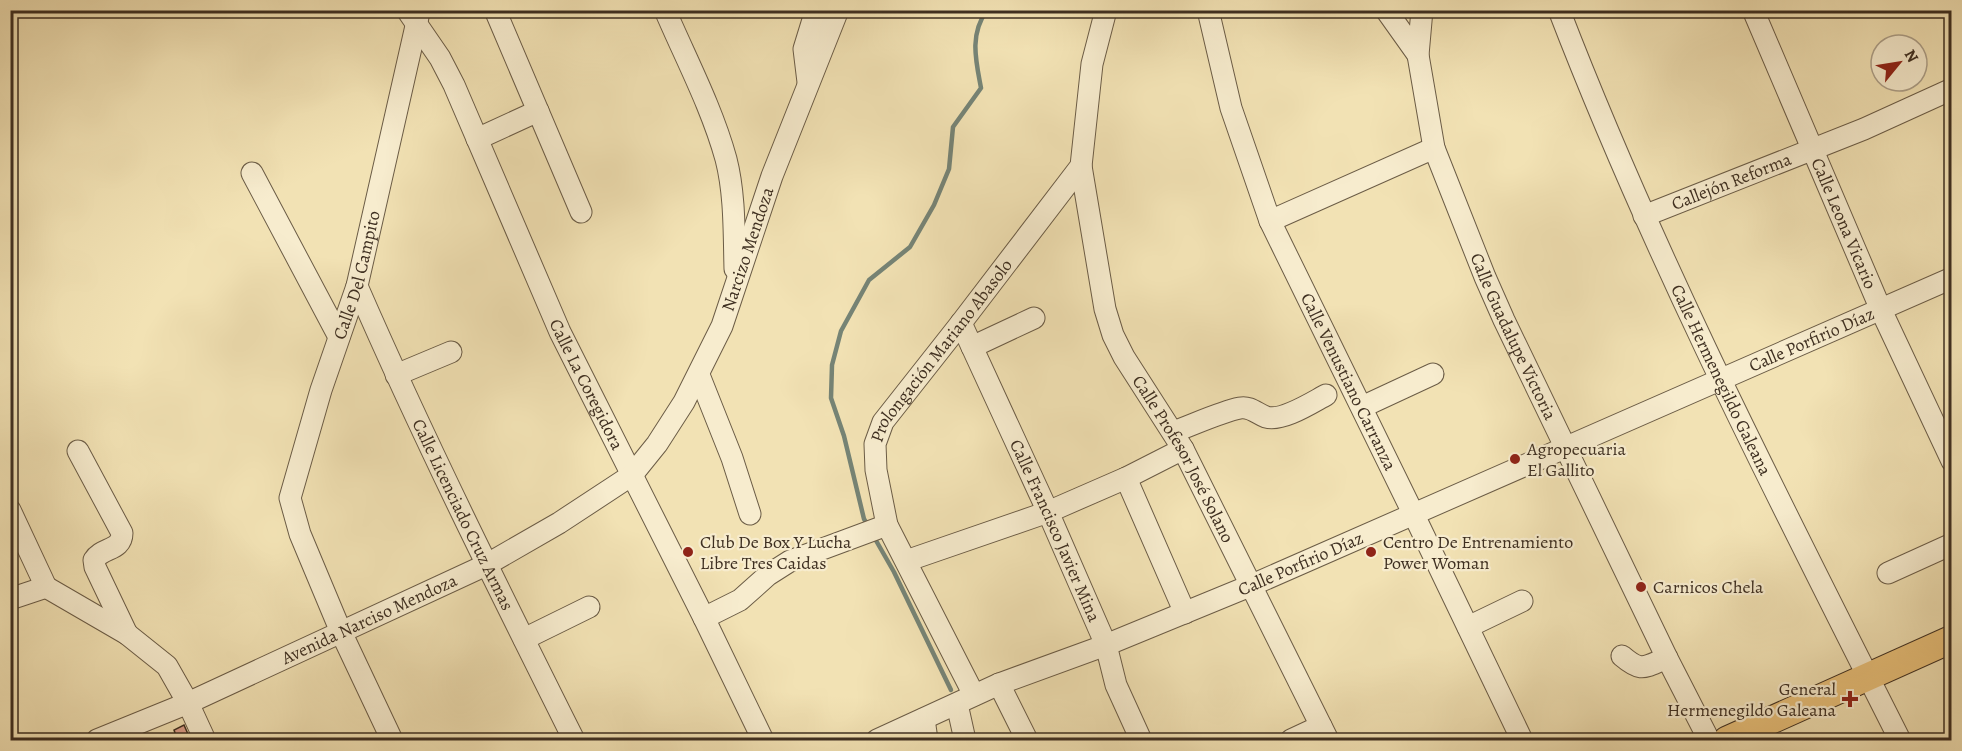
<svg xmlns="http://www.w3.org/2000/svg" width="1962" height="751" viewBox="0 0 1962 751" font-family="Alegreya,serif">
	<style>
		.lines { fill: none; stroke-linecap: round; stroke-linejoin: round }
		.stream { stroke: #768476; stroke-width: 4.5 }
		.building { fill: #dc9f8b; stroke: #3e2f21; stroke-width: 1.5 }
		.minor-casing { stroke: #6b5c46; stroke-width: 23 }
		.major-casing { stroke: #3e2f21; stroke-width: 29 }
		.minor { stroke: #f7ecce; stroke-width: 21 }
		.major { stroke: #e9c17a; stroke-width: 27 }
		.poi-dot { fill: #8f2418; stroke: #f7ecce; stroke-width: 2 }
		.labels { text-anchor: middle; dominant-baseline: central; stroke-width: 4.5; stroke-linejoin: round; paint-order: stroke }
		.street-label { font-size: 18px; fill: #3e2f21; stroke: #f7ecce }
		.poi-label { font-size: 18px; fill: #3e2f21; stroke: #f7ecce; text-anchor: start }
	</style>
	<rect width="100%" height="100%" fill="#f2e2b4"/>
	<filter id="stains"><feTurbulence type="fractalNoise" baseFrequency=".00333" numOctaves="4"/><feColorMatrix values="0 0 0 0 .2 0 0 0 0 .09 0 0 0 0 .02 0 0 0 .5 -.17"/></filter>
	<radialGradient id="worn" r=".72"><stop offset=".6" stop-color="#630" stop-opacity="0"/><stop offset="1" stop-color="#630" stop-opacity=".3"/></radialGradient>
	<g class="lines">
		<g class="stream">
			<path d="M869,527L864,519L844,436L831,398L832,365L841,331L869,280L910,247L934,205L949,169L953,127L981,88C976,61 969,35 987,10"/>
			<path d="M874,537L894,572L951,690"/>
		</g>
	</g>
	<path class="building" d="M184,725L191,741H178L174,730Z"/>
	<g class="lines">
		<g class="minor-casing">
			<g id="minor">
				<path id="s1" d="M407,10L440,58L454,85L560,332L704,618L763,740"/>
				<path d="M495,10L581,212"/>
				<path d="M665,10C686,59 712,108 726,159C735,194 734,233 735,269"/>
				<path id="s2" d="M1208,10L1231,108L1270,221L1413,513L1522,740"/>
				<path d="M1386,10L1418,55"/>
				<path id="s3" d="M1422,10L1418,55L1434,148L1485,277L1504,320L1667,658L1709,740"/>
				<path id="s4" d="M1559,10C1656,262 1779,500 1900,740"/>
				<path id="s5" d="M1753,10L1881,310L1952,461"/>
				<path d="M808,82L804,49L816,10"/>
				<path d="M477,139L538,111"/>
				<path id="s6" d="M1081,166L1105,309L1113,335L1124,357L1183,449L1328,740"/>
				<path d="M252,173L339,337"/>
				<path id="s7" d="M1644,216L1864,129L1952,89"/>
				<path d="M1270,221L1434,148"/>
				<path id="s8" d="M357,286C424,440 499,590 574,740"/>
				<path id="s9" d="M961,323L1048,512L1106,645L1116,685L1141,740"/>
				<path d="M972,347L1034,318"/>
				<path d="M396,375L451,352"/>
				<path d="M699,375L732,458L750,514"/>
				<path d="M1362,407L1433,374"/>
				<path d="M1173,432C1193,425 1220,412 1240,408C1250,406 1256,413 1266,417C1282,422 1311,403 1326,395"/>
				<path d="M78,451L122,533C122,551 102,547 94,560L95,567L127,634"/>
				<path d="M1126,478L1185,613"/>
				<path d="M10,510L46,587"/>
				<path d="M906,561L1048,512L1126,478L1183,449"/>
				<path d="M1888,573L1952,544"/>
				<path d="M46,587L127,634L167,666L188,703L205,740"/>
				<path d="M10,599L46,587"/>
				<path d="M704,618L740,600L768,575L790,561L887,525"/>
				<path d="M1468,627L1522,601"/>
				<path d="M524,639L589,607"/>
				<path d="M1622,656C1642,673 1644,667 1667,658"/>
				<path d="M999,684L1027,740"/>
				<path id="s10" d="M974,695L887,525L876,470L875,444L883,422L961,323L1081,166L1092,64L1106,10"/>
				<path d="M957,704L965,740"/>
				<path d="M924,719L927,740"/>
				<path id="s11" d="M97,740L188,703L486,565L559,523L632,475L657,444L684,402L722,326L772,176L838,10"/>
				<path id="s12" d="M392,740L341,632L300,534L290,498L321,390L357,286L418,17"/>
				<path id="s13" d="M877,740L999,684L1106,645L1252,585L1952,278"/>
				<path d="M1291,740L1321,726"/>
			</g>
		</g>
		<g class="major-casing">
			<path id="major" d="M1727,740L1952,639"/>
		</g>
		<use href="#minor" class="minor"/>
		<use href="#major" class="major"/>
	</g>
	<g class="poi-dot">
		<circle cx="1515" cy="459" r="6"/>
		<circle cx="688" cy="552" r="6"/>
		<circle cx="1371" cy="552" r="6"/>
		<circle cx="1641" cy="587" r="6"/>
		<path d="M1847 690h6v6h6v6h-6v6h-6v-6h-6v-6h6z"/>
	</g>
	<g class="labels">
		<g class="street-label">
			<text stroke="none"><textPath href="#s7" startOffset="94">Callejón Reforma</textPath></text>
			<text stroke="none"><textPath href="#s5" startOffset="232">Calle Leona Vicario</textPath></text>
			<text stroke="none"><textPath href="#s11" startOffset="854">Narcizo Mendoza</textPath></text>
			<text stroke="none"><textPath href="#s12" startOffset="496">Calle Del Campito</textPath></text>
			<text stroke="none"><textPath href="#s3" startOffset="344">Calle Guadalupe Victoria</textPath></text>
			<text stroke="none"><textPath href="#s13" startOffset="1017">Calle Porfirio Díaz</textPath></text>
			<text stroke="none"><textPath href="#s10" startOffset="388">Prolongación Mariano Abasolo</textPath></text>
			<text stroke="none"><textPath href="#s4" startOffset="404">Calle Hermenegildo Galeana</textPath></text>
			<text stroke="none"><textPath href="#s2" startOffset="399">Calle Venustiano Carranza</textPath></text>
			<text stroke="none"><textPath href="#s1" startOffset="416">Calle La Coregidora</textPath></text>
			<text stroke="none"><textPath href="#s6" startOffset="315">Calle Profesor José Solano</textPath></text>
			<text stroke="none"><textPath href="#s8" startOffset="252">Calle Licenciado Cruz Armas</textPath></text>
			<text stroke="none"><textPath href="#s9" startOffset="228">Calle Francisco Javier Mina</textPath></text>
			<text stroke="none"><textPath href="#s13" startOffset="459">Calle Porfirio Díaz</textPath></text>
			<text stroke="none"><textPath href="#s11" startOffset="298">Avenida Narciso Mendoza</textPath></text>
		</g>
		<g class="poi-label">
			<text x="1527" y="449">Agropecuaria<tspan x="1527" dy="21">El Gallito</tspan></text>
			<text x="700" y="542">Club De Box Y Lucha<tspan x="700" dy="21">Libre Tres Caidas</tspan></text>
			<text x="1383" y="542">Centro De Entrenamiento<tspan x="1383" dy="21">Power Woman</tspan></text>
			<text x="1653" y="587">Carnicos Chela</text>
			<text x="1836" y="689" text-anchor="end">General<tspan x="1836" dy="21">Hermenegildo Galeana</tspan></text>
		</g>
	</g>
	<rect width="1962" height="751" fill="none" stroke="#f2e2b4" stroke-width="36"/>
	<rect x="12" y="12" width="1938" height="727" fill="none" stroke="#3e2f21" stroke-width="3"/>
	<rect x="18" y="18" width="1926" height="715" fill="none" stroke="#3e2f21" stroke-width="1.5"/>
	<g transform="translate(1899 63) rotate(60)"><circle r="28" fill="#f7ecce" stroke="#ada089" stroke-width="1.5"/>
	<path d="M0-4.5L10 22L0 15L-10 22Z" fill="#8f2418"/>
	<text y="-9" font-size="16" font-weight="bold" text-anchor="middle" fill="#3e2f21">N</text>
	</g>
	<rect width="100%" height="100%" filter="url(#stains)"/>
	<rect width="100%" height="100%" fill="url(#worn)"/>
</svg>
